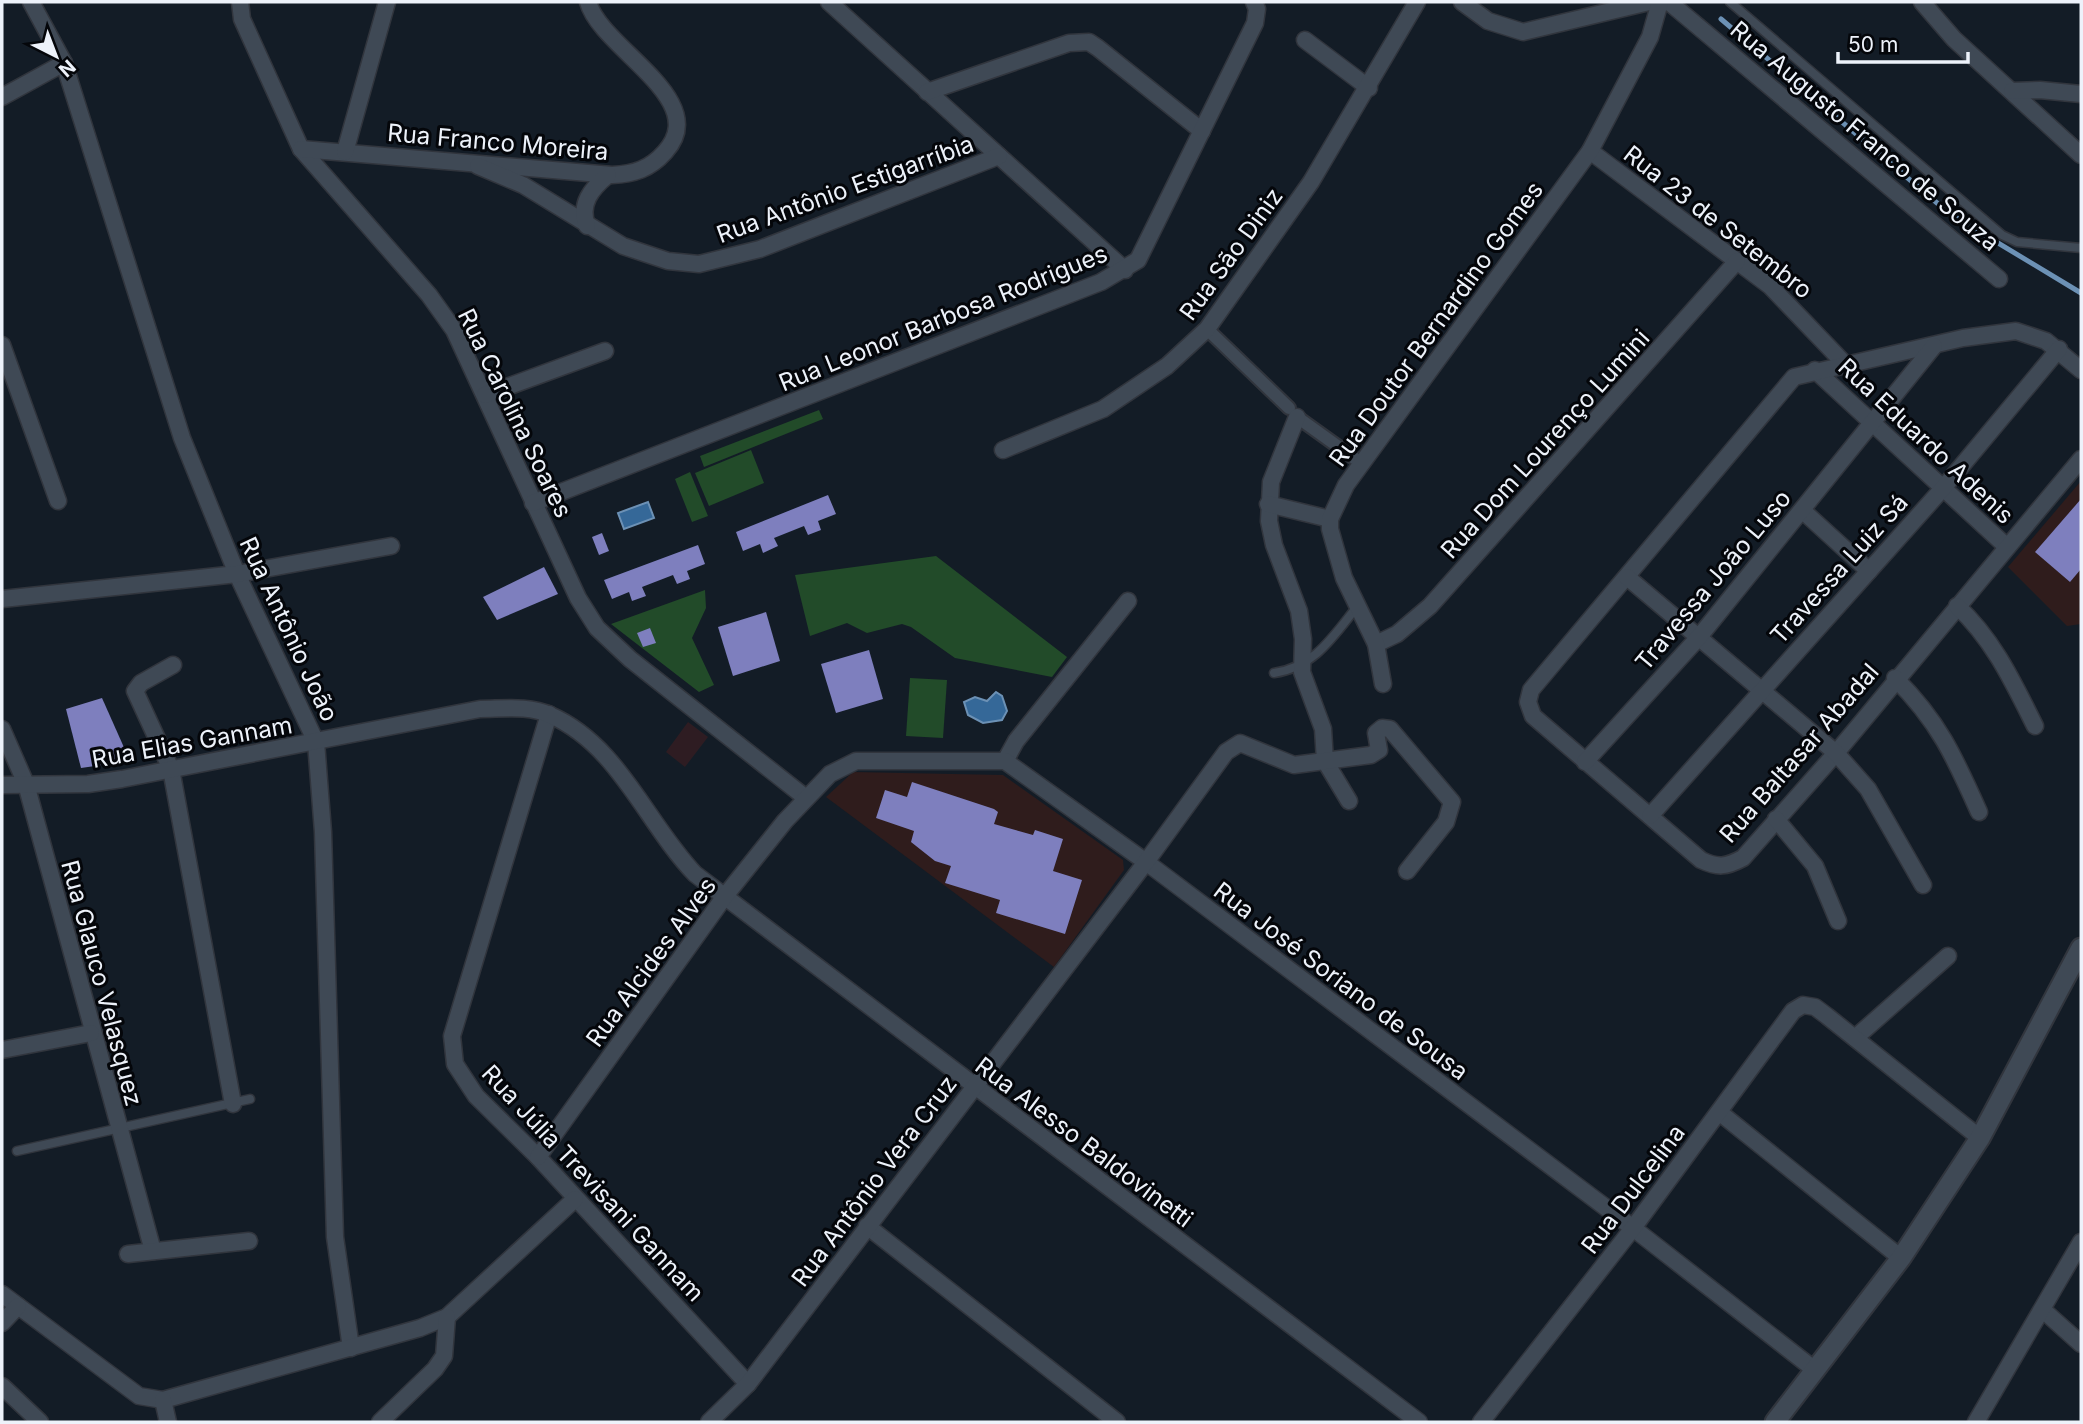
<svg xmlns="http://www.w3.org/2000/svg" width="2083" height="1424" viewBox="0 0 2083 1424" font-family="Inter,sans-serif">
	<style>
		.commercial { fill: #2e1c22 }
		.education { fill: #2f1c1c }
		.green { fill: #224b29 }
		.water { fill: #356898; stroke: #6c91b5; stroke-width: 2 }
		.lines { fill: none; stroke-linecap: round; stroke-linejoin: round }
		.stream { stroke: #6c91b5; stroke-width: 5 }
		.building { fill: #7e7fbe }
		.service-casing { stroke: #31353d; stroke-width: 11 }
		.pedestrian-casing { stroke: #31353d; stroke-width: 16 }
		.minor-casing { stroke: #31353d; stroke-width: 19 }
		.tertiary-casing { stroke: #31353d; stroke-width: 23 }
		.service { stroke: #3f4955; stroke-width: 8 }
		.pedestrian { stroke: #3f4955; stroke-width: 12 }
		.minor { stroke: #3f4955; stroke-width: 16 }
		.tertiary { stroke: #3f4955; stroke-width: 19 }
		.labels { text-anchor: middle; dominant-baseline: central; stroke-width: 6; stroke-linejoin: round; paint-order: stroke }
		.street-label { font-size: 24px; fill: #edf2fa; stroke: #04060a }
	</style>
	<rect width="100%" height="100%" fill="#131c26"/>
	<path class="commercial" d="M688,722L708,737L685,767L666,752Z"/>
	<g class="education">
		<path d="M2081,481V624L2067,626L2008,567Z"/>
		<path d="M853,772L1003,775L1123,860L1124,870L1054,967L826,797Z"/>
	</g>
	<g class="green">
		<path d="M819,410L823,419L704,467L700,456Z"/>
		<path d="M751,450L764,483L709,506L695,473Z"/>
		<path d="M690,472L708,516L692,522L675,479Z"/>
		<path d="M936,556L1067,657L1052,677L955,658L911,627L902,624L867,633L847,623L810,636L795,575Z"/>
		<path d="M705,590L706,608L692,638L714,685L699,692L611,624Z"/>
		<path d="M910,678L947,680L943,738L906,736Z"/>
	</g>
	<g class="water">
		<path d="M648,502L654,518L624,529L618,513Z"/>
		<path d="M996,692L1002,696L1007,711L1002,720L983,723L968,715L964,702L975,697L987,701Z"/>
	</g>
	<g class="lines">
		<path class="stream" d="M1721,19L1950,214L2081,293"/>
	</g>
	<g class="building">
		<path d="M828,495L836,514L818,521L821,530L808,535L804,526L774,538L778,546L763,553L760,544L743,551L736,532Z"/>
		<path d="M2081,499V569L2070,582L2035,552Z"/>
		<path d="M602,533L609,551L599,555L592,537Z"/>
		<path d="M698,545L705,564L687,571L690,579L677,584L673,575L642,587L646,596L632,601L629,592L612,599L604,580Z"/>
		<path d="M544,567L558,594L497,620L483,597Z"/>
		<path d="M766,612L780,661L733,676L718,627Z"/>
		<path d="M650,628L656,643L643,647L637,633Z"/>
		<path d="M869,650L883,699L836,713L821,664Z"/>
		<path d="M102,698L130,761L81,768L66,709Z"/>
		<path d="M912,782L994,809L998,812L994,824L1033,835L1035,830L1063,839L1053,871L1082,880L1065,934L996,913L1000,900L945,883L951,866L935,861L911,842L914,831L876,818L885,790L907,797Z"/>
	</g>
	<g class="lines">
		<g class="service-casing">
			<g id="service">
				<path d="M1730,2L2002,235L2017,242L2081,248"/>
				<path d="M1274,673C1314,667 1332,638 1356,608"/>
				<path d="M17,1151L250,1099"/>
			</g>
		</g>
		<g class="pedestrian-casing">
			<g id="pedestrian">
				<path d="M1207,329L1289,408"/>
				<path d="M1297,417L1361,463"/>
			</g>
		</g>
		<g class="minor-casing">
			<g id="minor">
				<path d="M31,2L64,63L182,438L237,574L316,742L323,832L335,1237L351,1348"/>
				<path d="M240,2L242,19L301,149L429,295L454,330L578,598L597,628L630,659L806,798"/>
				<path d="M829,2L1125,270"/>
				<path d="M1462,2L1488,21L1523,32L1649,2"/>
				<path d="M1669,2L1999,279"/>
				<path d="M1922,2L1954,39L2081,155"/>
				<path d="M1305,40L1369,88"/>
				<path d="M2012,91L2040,90L2081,94"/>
				<path d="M927,92L1069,43L1089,42L1098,48L1202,131"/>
				<path d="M2,97L64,63"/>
				<path d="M301,149L612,175C634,174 650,169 665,152C713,99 601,49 588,2"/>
				<path d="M1590,151L1770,286L1844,363"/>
				<path d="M345,152L387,2"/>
				<path d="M478,166L523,185L623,246L668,261L699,264L760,249L999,156"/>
				<path d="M587,226C579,204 591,189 608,175"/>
				<path d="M2,345L58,501"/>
				<path d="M1815,370L2006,546"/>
				<path d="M2081,370L2046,341L2016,331L1963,338L1794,377L1531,690L1528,702L1533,716L1701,860C1718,868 1726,867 1743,858L1836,753L2081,459"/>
				<path d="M485,395L605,351"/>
				<path d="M1297,417L1271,482L1269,521L1274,545L1299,611L1303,639L1302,672L1323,729L1325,761L1349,801"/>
				<path d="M1003,450L1103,409L1167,366L1207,329L1311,182L1417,2"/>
				<path d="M533,503L1101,282L1138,260L1255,23L1257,9L1254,2"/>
				<path d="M1268,504L1330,519"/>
				<path d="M1802,510L1869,571"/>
				<path d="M1627,577L1836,753L1868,789L1923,885"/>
				<path d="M2,599L237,574L391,546"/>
				<path d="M1957,606C1993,639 2013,682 2035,726"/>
				<path d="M1376,644L1397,634L1430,606L1737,261"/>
				<path d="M173,665L141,683L135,691L171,769L233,1104"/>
				<path d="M1895,678C1939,722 1954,756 1979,812"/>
				<path d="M1383,684L1376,644L1344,578L1330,529V519L1346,485L1590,151L1650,37L1660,2"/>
				<path d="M549,714L452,1036L455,1064L476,1096L538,1157L748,1384"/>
				<path d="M2,729L26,784L153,1251"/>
				<path d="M1005,761L1016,741L1128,601"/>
				<path d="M1585,762L1699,637L1934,346"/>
				<path d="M2,785L88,784L122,779L480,709C503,709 529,705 550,715C619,745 646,823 695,874L1419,1422"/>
				<path d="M1650,816L1944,487L2059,349"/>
				<path d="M1776,819L1815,866L1838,921"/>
				<path d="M1855,1038L1948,956"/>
				<path d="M2,1050L91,1033"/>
				<path d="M1719,1112L1901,1258"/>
				<path d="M538,1157L725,896L785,821L830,774L856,761H1005L1146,862L1633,1228L1815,1370"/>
				<path d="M867,1226L1117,1422"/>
				<path d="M128,1254L249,1241"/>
				<path d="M2,1294L139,1396L163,1400L420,1328L447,1317L575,1199"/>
				<path d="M2043,1310L2081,1344"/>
				<path d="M2,1323L18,1306"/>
				<path d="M2,1386L40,1422"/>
				<path d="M163,1400L168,1422"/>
				<path d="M380,1422L435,1369L444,1356L447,1317"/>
				<path d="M709,1422L748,1384L1146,862L1226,752L1240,743L1294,765L1371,755L1379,750L1376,733L1382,728L1390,729L1452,802L1446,822L1407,871"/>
				<path d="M1481,1422L1633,1228L1793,1011L1803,1005L1815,1007L1827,1016L1980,1138"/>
				<path d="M1976,1422L2081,1242"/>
			</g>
		</g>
		<g class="tertiary-casing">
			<path id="tertiary" d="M1775,1422L1901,1258L1980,1138L2081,948"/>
		</g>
		<use href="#service" class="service"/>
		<use href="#pedestrian" class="pedestrian"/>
		<use href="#minor" class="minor"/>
		<use href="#tertiary" class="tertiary"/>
	</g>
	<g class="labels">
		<g class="street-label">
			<text transform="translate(1865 136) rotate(40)">Rua Augusto Franco de Souza</text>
			<text transform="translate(498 142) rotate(5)">Rua Franco Moreira</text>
			<text transform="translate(845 189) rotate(-20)">Rua Antônio Estigarríbia</text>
			<text transform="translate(1718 222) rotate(38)">Rua 23 de Setembro</text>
			<text transform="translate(1231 254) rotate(-54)">Rua São Diniz</text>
			<text transform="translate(943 318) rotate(-22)">Rua Leonor Barbosa Rodrigues</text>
			<text transform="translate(1436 324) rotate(-54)">Rua Doutor Bernardino Gomes</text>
			<text transform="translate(515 413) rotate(64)">Rua Carolina Soares</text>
			<text transform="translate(1926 441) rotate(43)">Rua Eduardo Adenis</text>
			<text transform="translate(1545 444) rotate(-48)">Rua Dom Lourenço Lumini</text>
			<text transform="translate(1839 569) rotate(-48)">Travessa Luiz Sá</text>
			<text transform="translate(1713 580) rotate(-50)">Travessa João Luso</text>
			<text transform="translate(289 629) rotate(65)">Rua Antônio João</text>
			<text transform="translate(192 742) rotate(-10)">Rua Elias Gannam</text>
			<text transform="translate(1799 753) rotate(-49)">Rua Baltasar Abadal</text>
			<text transform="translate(651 962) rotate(-54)">Rua Alcides Alves</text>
			<text transform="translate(1341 981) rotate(37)">Rua José Soriano de Sousa</text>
			<text transform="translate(102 983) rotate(75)">Rua Glauco Velasquez</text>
			<text transform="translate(1084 1142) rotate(37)">Rua Alesso Baldovinetti</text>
			<text transform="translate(874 1181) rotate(-53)">Rua Antônio Vera Cruz</text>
			<text transform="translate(593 1183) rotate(47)">Rua Júlia Trevisani Gannam</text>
			<text transform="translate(1633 1189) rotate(-53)">Rua Dulcelina</text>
		</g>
	</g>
	<rect width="2083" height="1424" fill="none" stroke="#edf2fa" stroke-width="7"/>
	<g transform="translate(56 56) rotate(138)" stroke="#04060a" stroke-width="5" paint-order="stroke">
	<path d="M0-5L12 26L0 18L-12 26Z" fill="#edf2fa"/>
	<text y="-10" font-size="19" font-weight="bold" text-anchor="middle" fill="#edf2fa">N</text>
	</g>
	<path d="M1838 52v10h130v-10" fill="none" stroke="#edf2fa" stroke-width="3.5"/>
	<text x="1848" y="52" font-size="21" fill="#edf2fa" stroke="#04060a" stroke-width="5" paint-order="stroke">50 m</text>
</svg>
